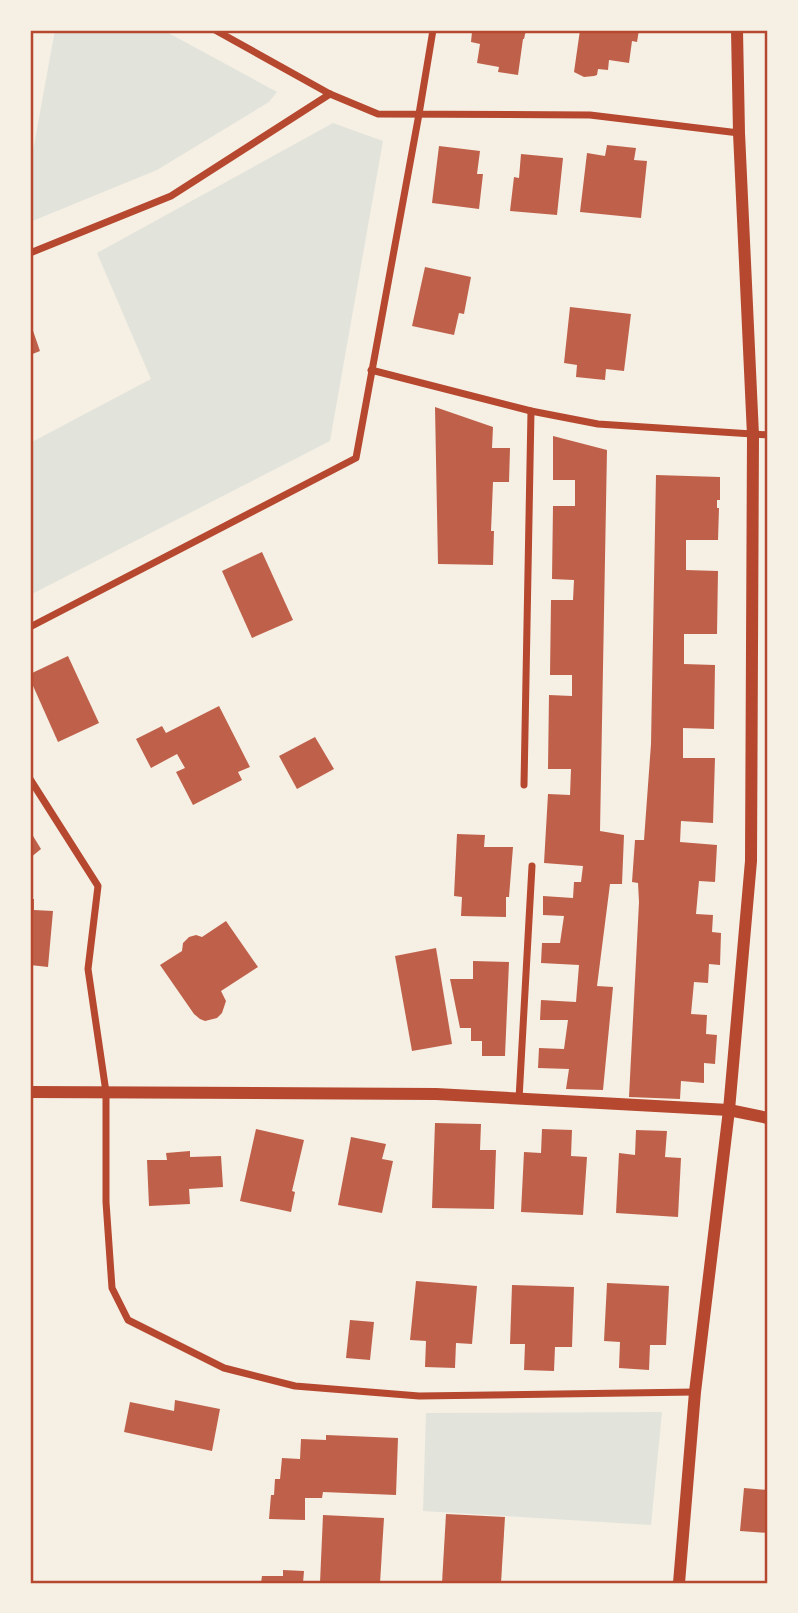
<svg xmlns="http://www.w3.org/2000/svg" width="798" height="1613" viewBox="0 0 798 1613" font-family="Karla,sans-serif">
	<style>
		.green { fill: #e2e4dc }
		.building { fill: #bf614a }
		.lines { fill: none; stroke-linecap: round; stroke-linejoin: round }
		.minor { stroke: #b5482f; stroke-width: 7 }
		.tertiary { stroke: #b5482f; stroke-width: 12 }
		.neatline { fill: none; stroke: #b5482f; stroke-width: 2.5 }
	</style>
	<rect width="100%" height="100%" fill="#f6efe4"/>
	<g class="green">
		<path d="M55,30H163L277,92L269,102L157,170L30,222V167Z"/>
		<path d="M333,123L383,141L330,441L30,595V443L151,379L97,253Z"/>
		<path d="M662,1412L651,1525L423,1511L426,1413Z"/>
	</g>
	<g class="building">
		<path d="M465,30H526L524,39H523L518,75L498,72L499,67L477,63L480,44L471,42L472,32L465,31Z"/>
		<path d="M580,30H639L637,42L632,41L629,63L609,60L608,70L598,69L597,75L594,76L584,77L574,72Z"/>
		<path d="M607,145L636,148L634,160L647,161L641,218L580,212L587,153L605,156Z"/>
		<path d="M439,146L480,151L477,174H483L479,209L432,203Z"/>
		<path d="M521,154L563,158L557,215L510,211L514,177L519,178Z"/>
		<path d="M425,267L471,277L464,314L459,313L454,335L412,326Z"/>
		<path d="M570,307L631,314L624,371L606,369L605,380L576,377L577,365L564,363Z"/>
		<path d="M30,322L40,351L30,355Z"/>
		<path d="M435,407L493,427L492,448H510L509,482H493L491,531H494L493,565L438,564Z"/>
		<path d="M553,436L607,450L600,831L624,835L622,884H610L597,986L613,987L603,1090L566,1089L569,1069L538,1068L539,1048L564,1049L568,1020H540L541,1000L576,1002L579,965L541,963L542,943H560L564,916L543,915V896L573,898L574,882H581L583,866L544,863L548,794L570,795L571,769H548L549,695L572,696V675H550L551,600H573L574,580L552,579L553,506H575V480H553Z"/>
		<path d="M656,475L720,477V500H717V508H719L718,540H686V570L718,571L717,634H684V664L715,665L714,729L683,728V758H715L713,823L681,821L680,842L717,845L715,882L699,881L696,914L713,915L712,932L721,933L720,965L709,964L708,983L694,982L691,1014L707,1015L706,1034L717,1035L716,1049L715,1064L704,1063V1083L681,1081L680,1099L629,1097L639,902L638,883L632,882L635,840H644L651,744Z"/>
		<path d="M262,552L293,620L252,638L222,571Z"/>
		<path d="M68,656L99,723L58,742L30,679V674Z"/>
		<path d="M219,706L250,767L238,772L242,780L193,805L176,772L185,768L177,754L151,768L136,739L162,726L166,733Z"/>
		<path d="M315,737L334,769L297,789L279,756Z"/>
		<path d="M30,831L41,849L30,858Z"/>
		<path d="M457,834L485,835L484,847H513L509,897H506V917L461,916L462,897L454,896Z"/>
		<path d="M30,899H34V910L53,911L48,967L30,965Z"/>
		<path d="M226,921L258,967L221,991L226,1001L222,1013L217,1018L205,1021L200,1019L194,1014L160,965L182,951L183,943L189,937L196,935L202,937Z"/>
		<path d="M436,948L452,1044L412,1051L395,956Z"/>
		<path d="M473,961L509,962L505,1056H482V1041H471V1028H460L450,979H473Z"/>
		<path d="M435,1123L481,1124L480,1150H496L494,1209L432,1208Z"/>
		<path d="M256,1129L304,1140L292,1191L295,1192L291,1212L240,1201Z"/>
		<path d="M542,1129L572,1130L571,1156L587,1157L583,1215L521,1212L524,1152L541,1153Z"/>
		<path d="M636,1130L667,1131L665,1157L681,1158L678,1217L616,1213L619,1153L635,1155Z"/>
		<path d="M351,1137L386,1144L382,1159L393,1161L382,1213L338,1205Z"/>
		<path d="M190,1151V1157L221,1156L223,1187L189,1189L190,1204L149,1206L147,1160H167L166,1153Z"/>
		<path d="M416,1281L477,1286L472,1344L456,1343L455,1368L425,1367L426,1341L410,1340Z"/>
		<path d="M607,1283L669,1286L666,1345H650L649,1370L619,1368L620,1342L604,1341Z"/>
		<path d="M512,1285L574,1287L572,1347H555L554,1371L524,1370L525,1344H510Z"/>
		<path d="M350,1320L374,1322L370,1360L346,1358Z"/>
		<path d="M175,1400L220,1409L212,1451L124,1432L130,1402L174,1411Z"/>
		<path d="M326,1435L398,1438L396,1495L323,1492L322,1498H305V1520L269,1519L271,1495H274L275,1479H280L282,1458L300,1459L301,1439L326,1440Z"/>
		<path d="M744,1488L768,1490V1533L740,1531Z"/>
		<path d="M446,1514L505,1517L501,1583H442Z"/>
		<path d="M323,1515L384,1518L380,1583H320Z"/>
		<path d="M283,1570L304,1571L303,1583H261L262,1576H283Z"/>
	</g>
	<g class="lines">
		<g class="minor">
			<path d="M215,30L330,94L378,114L590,115L739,133"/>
			<path d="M30,253L171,196L330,94"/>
			<path d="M371,370L531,411L598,424L768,435"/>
			<path d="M30,627L356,458L419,114L433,30"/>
			<path d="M30,779L98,886L88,969L106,1092V1202L112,1288L128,1320L224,1368L295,1386L419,1396L695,1392"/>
			<path d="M524,785L531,411"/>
			<path d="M519,1099L532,866"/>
		</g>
		<g class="tertiary">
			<path d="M30,1092L436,1094L729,1110L768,1118"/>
			<path d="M679,1583L695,1392L729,1110L751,861L753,435L739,133L737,30"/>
		</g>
	</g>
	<rect width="798" height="1613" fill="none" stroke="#f6efe4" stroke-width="63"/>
	<rect x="32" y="32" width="734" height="1550" class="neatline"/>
</svg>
